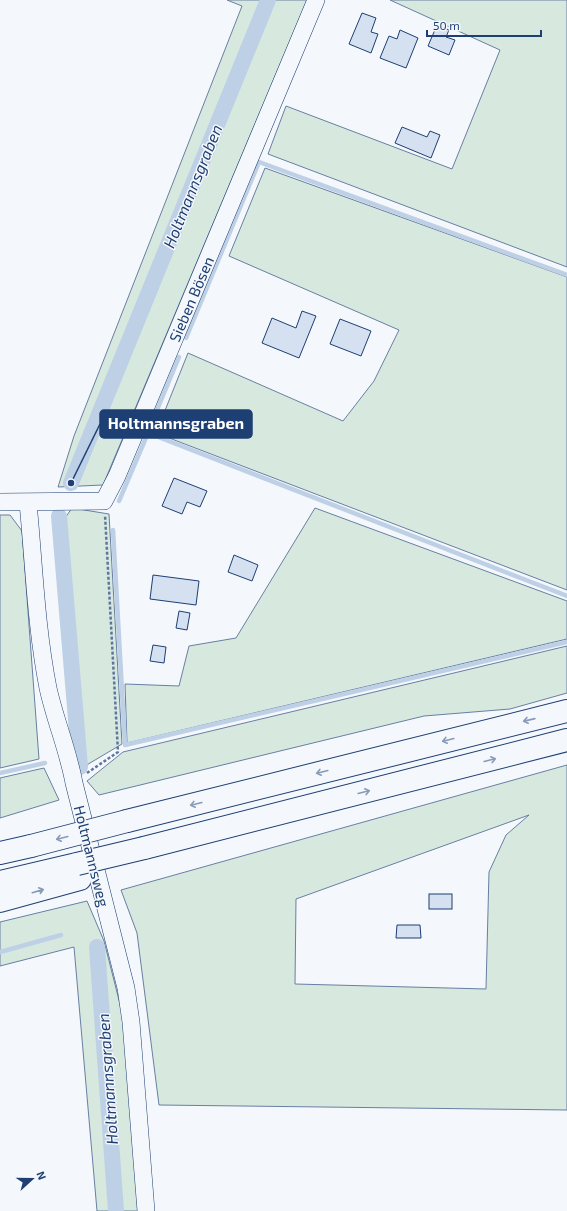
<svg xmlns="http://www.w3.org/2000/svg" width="567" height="1211" viewBox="0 0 567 1211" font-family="'Exo 2',sans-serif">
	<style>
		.green { fill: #d7e8df; stroke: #687fa3; fill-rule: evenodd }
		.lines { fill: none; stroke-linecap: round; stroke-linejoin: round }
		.stream { stroke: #bed0e5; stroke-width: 4.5 }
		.canal { stroke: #bed0e5; stroke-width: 16 }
		.building { fill: #d5e0f0; stroke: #1d3f73 }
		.minor-casing { stroke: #1d3f73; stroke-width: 18 }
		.highway-casing { stroke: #1d3f73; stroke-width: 24 }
		.path { stroke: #5e769c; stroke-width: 2.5; stroke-dasharray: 3 2; stroke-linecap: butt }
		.minor { stroke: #f4f7fb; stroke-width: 17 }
		.highway { stroke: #f4f7fb; stroke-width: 22 }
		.highway-bridge-casing { stroke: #1d3f73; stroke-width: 24; stroke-linecap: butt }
		.highway-bridge { stroke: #f4f7fb; stroke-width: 22 }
		.oneway { stroke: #889bb7 }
		.labels { text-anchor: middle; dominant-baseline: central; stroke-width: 3; stroke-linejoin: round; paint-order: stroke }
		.street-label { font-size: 15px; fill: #1d3f73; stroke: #f4f7fb }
		.water-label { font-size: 16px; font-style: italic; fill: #1d3f73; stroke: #f4f7fb }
		.leader { fill: none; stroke: #1d3f73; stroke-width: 1.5 }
		.callout-dot { fill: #1d3f73; stroke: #f4f7fb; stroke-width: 1.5 }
		.callout { fill: #1d3f73; stroke: #1d3f73; stroke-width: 1.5 }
		.callout-label { font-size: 16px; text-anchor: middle; font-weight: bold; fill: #fff }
	</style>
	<rect width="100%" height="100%" fill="#f4f7fb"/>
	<g class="green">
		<path d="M227,0H307L103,485L58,487L74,436L242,6Z"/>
		<path d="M390,0H567V267L268,154L286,106L452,169L500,50Z"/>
		<path d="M265,168L567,277V590L156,433L188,353L343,421L374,381L399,330L229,256Z"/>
		<path d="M72,508L109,514L122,744L85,766L65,518Z"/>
		<path d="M315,508L567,601V639L127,743L125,684L179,686L189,646L236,638Z"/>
		<path d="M0,515H10L22,531L39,759L0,768Z"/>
		<path d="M567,646V693L510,709L424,716L99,795L87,781L123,752Z"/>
		<path d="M567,765V1110L159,1105L137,933L121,890ZM529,815L506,835L489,872L486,989L295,984L296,899Z"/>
		<path d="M44,768L59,800L0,818V778Z"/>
		<path d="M87,901L104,941L123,1016L138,1211H97L74,947L0,966V922Z"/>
	</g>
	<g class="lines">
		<g class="stream">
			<path d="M186,338L259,162L567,275"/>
			<path d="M157,410L179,357"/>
			<path d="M119,501L148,433L567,596"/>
			<path d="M113,530L125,745L567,642"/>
			<path d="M0,773L45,763"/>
			<path d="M0,952L61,935"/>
		</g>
		<g class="canal">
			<path d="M71,483L268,0"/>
			<path d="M59,516L80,767"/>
			<path d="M97,947L116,1211"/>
		</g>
	</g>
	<g class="building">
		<path d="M362,13L376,18L371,32L378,34L371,53L349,44Z"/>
		<path d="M437,25L449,30L446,37L455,40L449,55L428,46Z"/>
		<path d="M400,30L418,38L406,68L380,58L389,36L397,39Z"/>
		<path d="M402,127L427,137L430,131L440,135L431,158L395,143Z"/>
		<path d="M302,311L316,316L299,358L262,343L272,318L296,328Z"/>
		<path d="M340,319L371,331L361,356L330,344Z"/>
		<path d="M174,478L207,491L200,507L187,502L182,514L162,506Z"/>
		<path d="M234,555L258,565L252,581L228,572Z"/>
		<path d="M153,575L199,581L196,605L150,599Z"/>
		<path d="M179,611L190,613L187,630L176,628Z"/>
		<path d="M153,645L166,647L164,663L150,661Z"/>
		<rect x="429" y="894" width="23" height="15"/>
		<path d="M397,925H420L421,938H396Z"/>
	</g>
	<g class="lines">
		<g class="minor-casing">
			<g id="minor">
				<path d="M0,502L104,501L117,476L316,0"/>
				<path d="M28,503C34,564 36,627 48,688C55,720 68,750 74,783L126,988L131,1022L146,1211"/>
			</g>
		</g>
		<g class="highway-casing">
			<g id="highway">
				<path d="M127,821L567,711"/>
				<path d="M144,848L567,740"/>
				<path d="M0,853L31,846"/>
				<path d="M0,882L77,864"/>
				<path d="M0,901L80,879"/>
			</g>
		</g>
		<path class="path" d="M87,773L118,752L105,515"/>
		<use href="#minor" class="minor"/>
		<use href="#highway" class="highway"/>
		<g class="highway-bridge-casing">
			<g id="highway-bridge">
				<path d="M31,846L127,821"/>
				<path d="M77,864L144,848"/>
			</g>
		</g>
		<use href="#highway-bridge" class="highway-bridge"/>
	</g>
	<defs><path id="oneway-shaft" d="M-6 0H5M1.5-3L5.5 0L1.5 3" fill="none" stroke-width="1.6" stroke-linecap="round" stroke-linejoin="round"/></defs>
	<g class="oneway">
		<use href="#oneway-shaft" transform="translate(529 720) rotate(167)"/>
		<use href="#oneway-shaft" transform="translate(448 740) rotate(166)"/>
		<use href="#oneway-shaft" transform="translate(490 760) rotate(-14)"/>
		<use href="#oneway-shaft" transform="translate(322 772) rotate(166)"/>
		<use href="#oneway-shaft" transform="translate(364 792) rotate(-14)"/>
		<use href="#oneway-shaft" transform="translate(196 804) rotate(166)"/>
		<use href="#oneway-shaft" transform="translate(62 838) rotate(166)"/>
		<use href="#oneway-shaft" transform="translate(38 891) rotate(-16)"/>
	</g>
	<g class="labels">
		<g class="street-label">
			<text transform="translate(191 299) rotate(-67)">Sieben Bösen</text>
			<text transform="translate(92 856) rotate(76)">Holtmannsweg</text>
		</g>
		<g class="water-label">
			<text transform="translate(192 186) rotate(-68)">Holtmannsgraben</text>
			<text transform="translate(107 1079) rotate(-94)">Holtmannsgraben</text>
		</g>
	</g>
	<path class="leader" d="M71 483L100 424"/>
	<circle class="callout-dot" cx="71" cy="483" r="4"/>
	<rect class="callout" x="100" y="410" width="152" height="28" rx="4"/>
	<g class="callout-label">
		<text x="176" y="429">Holtmannsgraben</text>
	</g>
	<g transform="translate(32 1179) rotate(69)" stroke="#f4f7fb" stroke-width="3" paint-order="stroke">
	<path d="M0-3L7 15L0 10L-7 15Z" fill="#1d3f73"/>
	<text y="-6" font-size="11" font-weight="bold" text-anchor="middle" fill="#1d3f73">N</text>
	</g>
	<path d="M427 30v6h114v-6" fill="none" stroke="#1d3f73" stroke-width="2"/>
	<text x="433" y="30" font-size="12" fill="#1d3f73" stroke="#f4f7fb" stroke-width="3" paint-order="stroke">50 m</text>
</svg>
